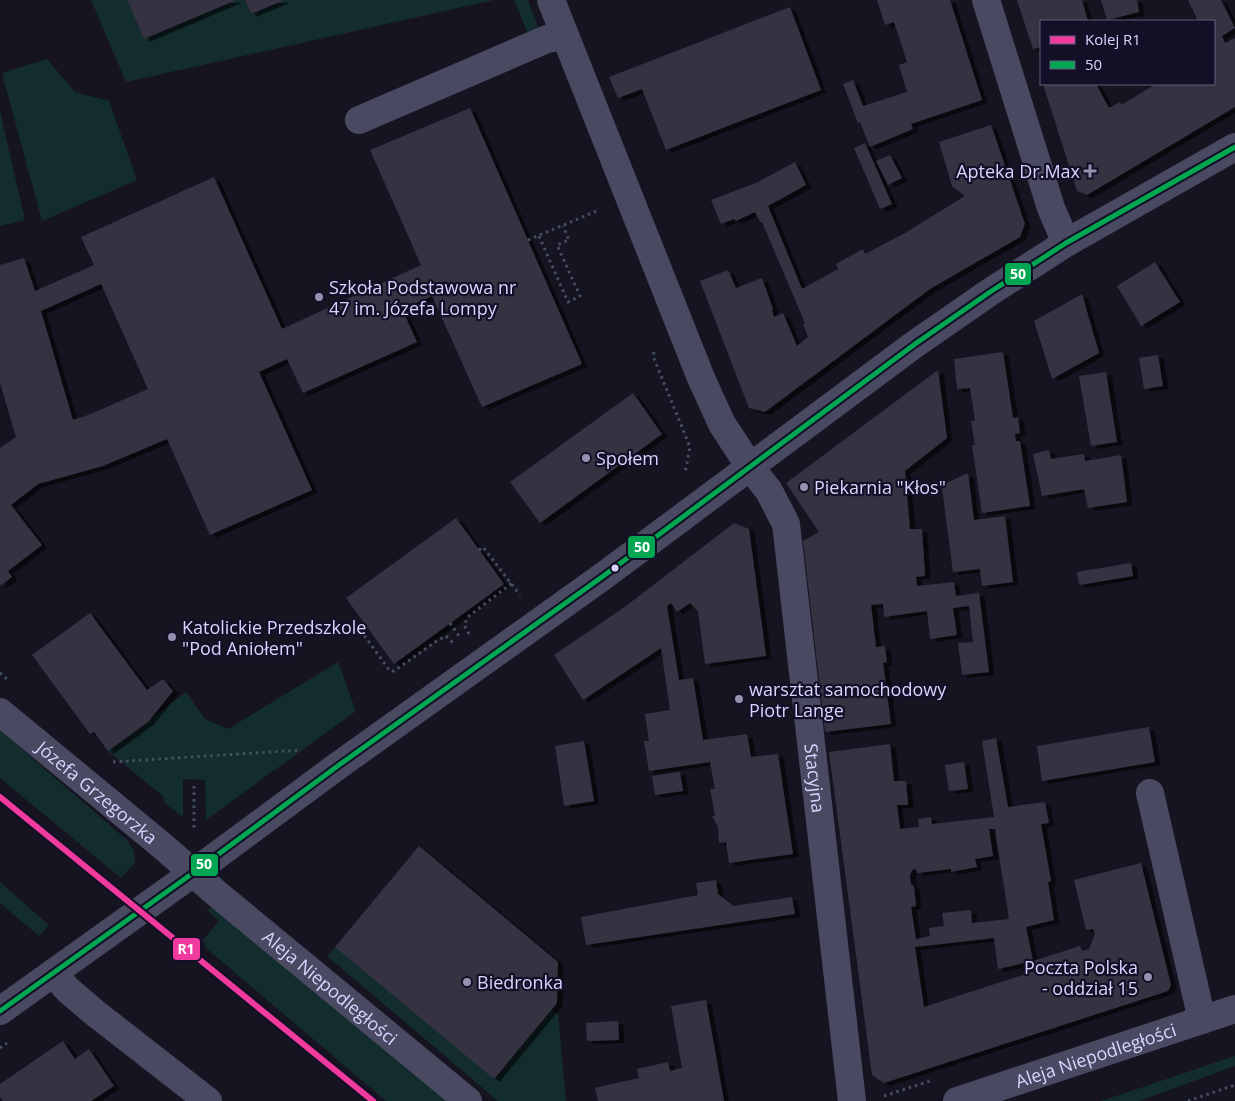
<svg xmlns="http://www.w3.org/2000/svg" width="1235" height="1101" viewBox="0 0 1235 1101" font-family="'Open Sans',sans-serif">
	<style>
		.green { fill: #132c2d }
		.building { fill: #343243; fill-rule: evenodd; filter: url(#shadow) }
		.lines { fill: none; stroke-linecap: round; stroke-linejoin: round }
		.path { stroke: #44505f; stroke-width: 3; stroke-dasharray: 2.5 4; stroke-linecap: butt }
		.minor { stroke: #4a4962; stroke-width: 28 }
		.bus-1-casing { stroke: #130f26; stroke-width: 9 }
		.bus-1 { stroke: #00a651; stroke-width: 5 }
		.rail-1-casing { stroke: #130f26; stroke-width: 10 }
		.rail-1 { stroke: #f13a9d; stroke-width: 6 }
		.poi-dot { fill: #9591b1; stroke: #130f26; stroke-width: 2 }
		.bus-dot { fill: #d9d4ff; stroke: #130f26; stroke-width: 2 }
		.labels { text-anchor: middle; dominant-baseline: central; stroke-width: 4.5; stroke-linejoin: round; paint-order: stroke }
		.poi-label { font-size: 18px; fill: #d9d4ff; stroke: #130f26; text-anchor: start }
		.street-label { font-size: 18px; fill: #d9d4ff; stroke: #130f26 }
		.line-badge { stroke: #130f26; stroke-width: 2 }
		.badge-label { font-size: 14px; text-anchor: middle; font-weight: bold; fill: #fff }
	</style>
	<defs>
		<filter id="shadow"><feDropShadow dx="5.5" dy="3" stdDeviation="0" flood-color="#0009"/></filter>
	</defs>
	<rect width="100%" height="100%" fill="#161421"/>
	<g class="green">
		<path d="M91,0H127L144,39L236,0H245L251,14L284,0H494L126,82Z"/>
		<path d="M514,0H528L539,30L529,36Z"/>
		<path d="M47,59L75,92L109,101L137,180L42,221L2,73Z"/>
		<path d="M0,111L25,220L0,226Z"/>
		<path d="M338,662L356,711L206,820L205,780L183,779V817L164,803V797L108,751L186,692L205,719L228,729Z"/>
		<path d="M0,730L128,841L134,851L135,863L121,878L0,778Z"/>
		<path d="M0,882L49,925L39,936L0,903Z"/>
		<path d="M215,907L450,1101H386L206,948L203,940L219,921L206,909Z"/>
		<path d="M335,947L551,1009L558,1014L566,1101H498L327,956Z"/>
		<path d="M1235,1056V1066L1139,1101H1101Z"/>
	</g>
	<g class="building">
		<path d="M127,0H236L144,39Z"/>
		<path d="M245,0H284L251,14Z"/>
		<path d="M877,0H950L982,100L911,124L913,129L870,147L860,122L858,123L843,84L853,80L863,106L907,92L899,65L907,62L894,22L885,25Z"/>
		<path d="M1017,0H1082L1088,21H1041V47L1033,49Z"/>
		<path d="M1101,0H1137L1139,12L1107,20Z"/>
		<path d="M1188,0H1221L1235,28L1222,36L1225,43L1235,38V107L1087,195L1077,191L1043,84H1096L1109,108L1120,102L1121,105L1156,84H1214V49L1216,48L1214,47V21H1198Z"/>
		<path d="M790,7L821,90L666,150L642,89L618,98L609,77Z"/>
		<path d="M470,108L582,364L482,407L432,296L402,309L417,342L303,393L287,359L259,372L312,490L210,535L167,439L103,466L38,484L11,505L42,545L8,571L12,577L0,586V448L16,437L0,383V265L24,258L35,291L94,265L81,237L214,177L282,329L421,265L370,150ZM101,284L148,389L88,415L73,420L41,311Z"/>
		<path d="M991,125L1025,224L1020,237L930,289L765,412L749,408L700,281L728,270L736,288L762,278L773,309L772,310L774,317L783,313L797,346L808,337L803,324L805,323L762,222H760L755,212L736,221L734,219L721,224L711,200L758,182L795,162L806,185L768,206L802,289L838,269L836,264L863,249L865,254L905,233L965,196L952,186L939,142Z"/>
		<path d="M865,143L892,204L880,209L854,148Z"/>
		<path d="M890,155L902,178L888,185L876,161Z"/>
		<path d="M1155,262L1180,302L1141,326L1117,286Z"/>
		<path d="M1082,294L1099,353L1052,379L1034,321Z"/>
		<path d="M1003,352L1013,418L1018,417L1020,433L1015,434L1016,441H1020L1030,506L982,513L972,445H975L971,421H975L970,388L957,389L954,359Z"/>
		<path d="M1158,355L1163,386L1144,389L1139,358Z"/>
		<path d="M938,370L947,438L905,471L910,529H922L925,576L916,577L917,586L954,582L956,596L979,593L989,672L962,675L958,643L973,642L969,606L953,608L957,635L930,639L927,611L884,617L883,604L871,605L876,647L885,646L887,662L883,663L891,724L825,732L803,541L819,532L786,483Z"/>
		<path d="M1106,372L1117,442L1091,446L1079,376Z"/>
		<path d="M633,393L662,434L540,523L510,482Z"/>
		<path d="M1049,450L1051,459L1084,454L1085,461L1121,455L1127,502L1088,508L1084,489L1042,496L1033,454Z"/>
		<path d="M968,473L974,520L1005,516L1013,582L982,586L980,569L953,572L942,488L944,484Z"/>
		<path d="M456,518L504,584L394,664L346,598Z"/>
		<path d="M734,523L749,529L766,656L705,664L698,611L690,603L677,612L671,603L667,606L679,680L693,678L703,740L747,734L751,757L778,754L793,854L729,863L726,842L719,843L718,827L712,816H715L710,789H715L710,762L649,771L644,741H649L645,714L670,710L661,648L583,700L554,655L626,606Z"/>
		<path d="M1131,563L1133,576L1079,585L1077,572Z"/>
		<path d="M90,613L147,690L163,679L173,691L148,722L108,751L94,732L90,734L32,655Z"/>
		<path d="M1149,727L1155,762L1042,781L1037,746Z"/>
		<path d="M996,738L1008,807L1045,802L1049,823L1041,824L1051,881L1048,882L1054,920L1026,927L1033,961L998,969L994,938L915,947L924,1007L1035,971L1033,961L1080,946L1082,951L1089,949L1095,934L1093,929L1086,930L1074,880L1141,863L1171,985L1168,991L884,1083L872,1075L829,752L890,744L894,781H906L908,805H897L900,829L919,827L918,819L931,817L932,824L994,817L982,741ZM989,829H995L1009,919L972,923L971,910L942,913L944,926L929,928L930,936L916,939L911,907L916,906L914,886L911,884L910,876L912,870L916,869L917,873L951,869V872L977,867L975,859L993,856Z"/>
		<path d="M584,741L594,801L564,806L555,746Z"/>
		<path d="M964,762L968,789L949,791L945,765Z"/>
		<path d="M680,772L683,791L655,795L652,776Z"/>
		<path d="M419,846L558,962L557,1003L494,1079L335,947Z"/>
		<path d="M716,880L718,894L734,906L792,897L795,914L586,945L581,917L698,895L696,883Z"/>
		<path d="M706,1000L724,1101H598L595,1088L639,1078L637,1069L668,1062L670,1071L682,1068L671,1006Z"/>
		<path d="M618,1021L619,1040L587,1041L586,1023Z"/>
		<path d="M63,1041L75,1059L89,1049L114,1086L91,1101H3L0,1097V1084Z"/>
	</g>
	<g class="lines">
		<g class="path">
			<path d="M539,236L568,302L580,296L557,245L569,240L563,226"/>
			<path d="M528,240L599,210"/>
			<path d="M654,352L653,356L690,447L685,473"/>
			<path d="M479,550L483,547L520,595"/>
			<path d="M450,623L461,639"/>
			<path d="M367,627L361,631L390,671H394L438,640L446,636L454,644"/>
			<path d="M469,634L464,625L469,616L512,583"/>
			<path d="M0,673L7,679"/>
			<path d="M113,762L301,750"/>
			<path d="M194,786V829"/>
			<path d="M0,1048L7,1043"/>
			<path d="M884,1096L930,1081"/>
			<path d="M1188,1101L1235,1085"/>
		</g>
		<g class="minor">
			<path id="s1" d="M551,0L701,378L722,424L750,467L769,491L786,524L852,1101"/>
			<path d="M986,0L1051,208L1066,243"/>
			<path d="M359,120L547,39L565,36"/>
			<path id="s2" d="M0,712L166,849L216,893L468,1101"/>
			<path d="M1150,793L1202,1020"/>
			<path d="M53,973L68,990L95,1013L208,1101"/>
			<path d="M0,1011L193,873L339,765L602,577L915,344L990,292L1066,243L1235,147"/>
			<path id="s3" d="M957,1101L1235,1009"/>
		</g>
		<g class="bus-1-casing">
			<path id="bus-1" d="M0,1011L193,873L339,765L602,577L915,344L990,292L1066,243L1235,147"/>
		</g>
		<use href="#bus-1" class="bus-1"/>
		<g class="rail-1-casing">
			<path id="rail-1" d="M0,797L373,1101"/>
		</g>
		<use href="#rail-1" class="rail-1"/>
	</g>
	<g class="poi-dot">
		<path d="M1087.5 163.5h5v5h5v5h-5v5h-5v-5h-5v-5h5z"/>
		<circle cx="319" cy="297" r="5"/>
		<circle cx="586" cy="458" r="5"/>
		<circle cx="804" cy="487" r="5"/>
		<circle cx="172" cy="637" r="5"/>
		<circle cx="739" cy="699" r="5"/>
		<circle cx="1148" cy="977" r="5"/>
		<circle cx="467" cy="982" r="5"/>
	</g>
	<circle class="bus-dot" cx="615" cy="568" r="4.5"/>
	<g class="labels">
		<g class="poi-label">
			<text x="1080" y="171" text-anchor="end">Apteka Dr.Max</text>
			<text x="329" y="287">Szkoła Podstawowa nr<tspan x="329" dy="21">47 im. Józefa Lompy</tspan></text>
			<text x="596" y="458">Społem</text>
			<text x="814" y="487">Piekarnia "Kłos"</text>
			<text x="182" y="627">Katolickie Przedszkole<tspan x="182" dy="21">"Pod Aniołem"</tspan></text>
			<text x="749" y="689">warsztat samochodowy<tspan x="749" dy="21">Piotr Lange</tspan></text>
			<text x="1138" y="967" text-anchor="end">Poczta Polska<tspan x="1138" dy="21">- oddział 15</tspan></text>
			<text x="477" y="982">Biedronka</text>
		</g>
		<g class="street-label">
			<text stroke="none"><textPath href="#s1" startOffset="832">Stacyjna</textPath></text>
			<text stroke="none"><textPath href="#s2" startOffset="126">Józefa Grzegorzka</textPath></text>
			<text stroke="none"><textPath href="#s2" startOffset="430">Aleja Niepodległości</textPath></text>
			<text stroke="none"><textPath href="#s3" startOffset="146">Aleja Niepodległości</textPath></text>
		</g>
	</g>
	<g class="line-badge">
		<rect x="1004" y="262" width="28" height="24" rx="5" fill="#00a651"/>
		<rect x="627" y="535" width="29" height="24" rx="5" fill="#00a651"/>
		<rect x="190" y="853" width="29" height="24" rx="5" fill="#00a651"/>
		<rect x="172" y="937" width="29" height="24" rx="5" fill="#f13a9d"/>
	</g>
	<g class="badge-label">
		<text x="1018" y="279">50</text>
		<text x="642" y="552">50</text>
		<text x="204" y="869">50</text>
		<text x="186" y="954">R1</text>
	</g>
	<rect x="1040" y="20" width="175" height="65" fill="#130f26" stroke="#625e7d"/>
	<rect x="1050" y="36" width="25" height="8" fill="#f13a9d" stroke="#625e7d"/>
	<text x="1085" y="45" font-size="15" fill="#d9d4ff">Kolej R1</text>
	<rect x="1050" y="61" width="25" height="8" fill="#00a651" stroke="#625e7d"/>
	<text x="1085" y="70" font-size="15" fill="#d9d4ff">50</text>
</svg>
